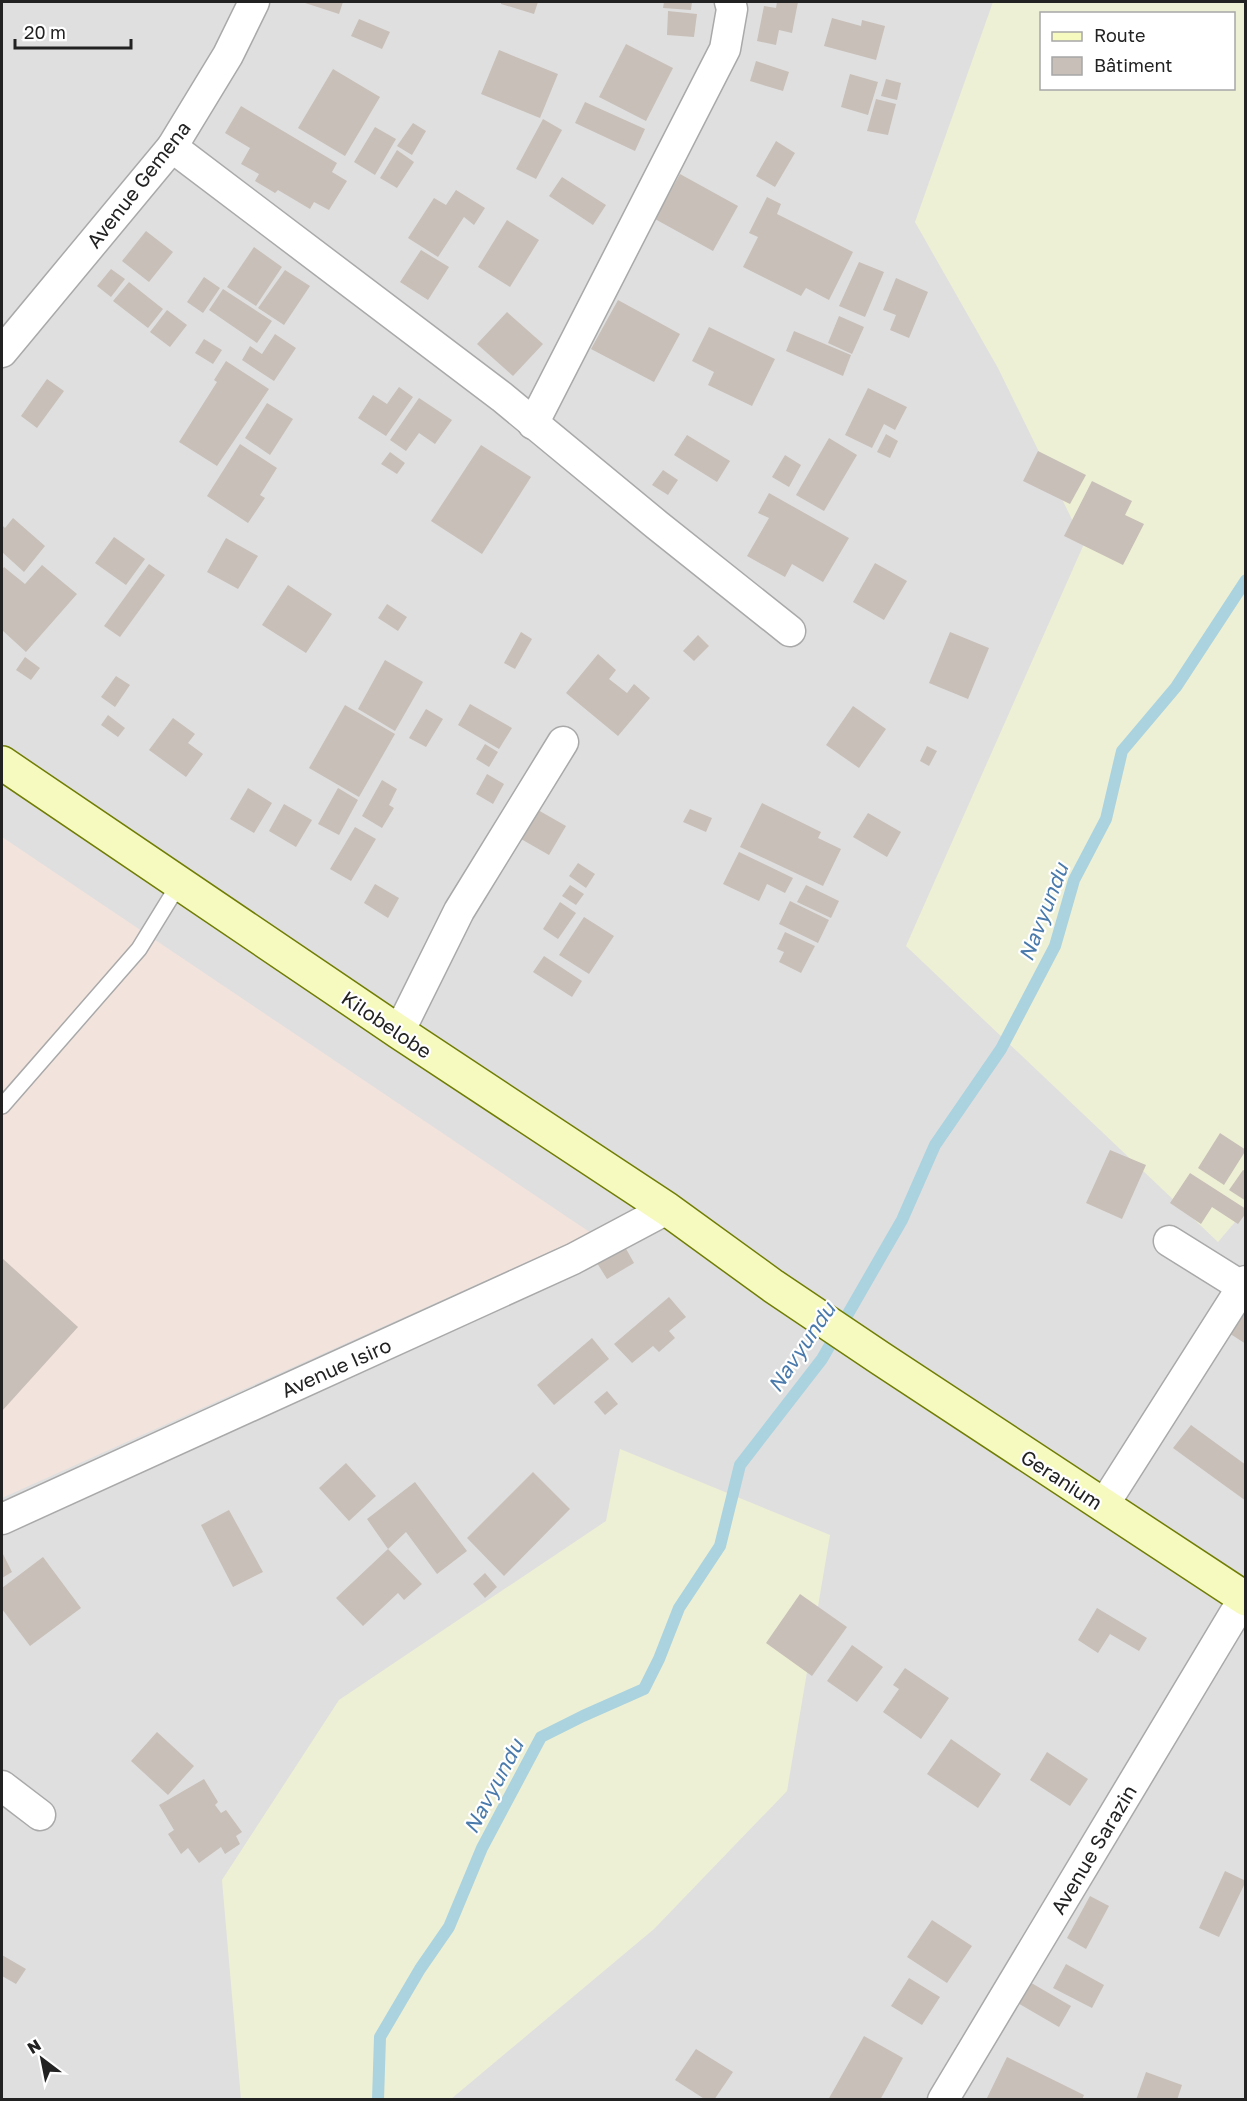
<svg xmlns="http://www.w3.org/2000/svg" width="1247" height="2101" viewBox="0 0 1247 2101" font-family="'Golos Text',sans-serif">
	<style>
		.residential { fill: #e0dfdf; fill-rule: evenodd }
		.military { fill: #f3e3dd }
		.farmland { fill: #eef0d5; fill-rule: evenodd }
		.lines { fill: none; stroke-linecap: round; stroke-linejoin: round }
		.stream { stroke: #aad3df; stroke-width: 12 }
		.building { fill: #c7bfb8 }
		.lane-casing { stroke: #a9a9a9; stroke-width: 18 }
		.street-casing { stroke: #a9a9a9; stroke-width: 33 }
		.secondary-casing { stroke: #707d05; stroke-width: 36 }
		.lane { stroke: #fff; stroke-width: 15 }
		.street { stroke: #fff; stroke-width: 30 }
		.secondary { stroke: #f7fabf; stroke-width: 33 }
		.labels { text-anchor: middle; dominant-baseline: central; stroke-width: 4.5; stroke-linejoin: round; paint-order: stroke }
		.street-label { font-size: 20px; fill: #222; stroke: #fff }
		.water-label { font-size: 21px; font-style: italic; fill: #4a7aab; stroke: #fff }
	</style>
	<rect width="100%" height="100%" fill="#f2efe9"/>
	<path class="residential" d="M2,2H1245V2099H2ZM1042,14H1234V88H1042Z"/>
	<path class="military" d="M2,837L591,1233L2,1498Z"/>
	<g class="farmland">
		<path d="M993,2H1245L1246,1209L1218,1242L906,946L1084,544L998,368L915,222ZM1042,14H1234V88H1042Z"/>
		<path d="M620,1449L830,1535L787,1791L654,1929L451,2099H241L222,1880L339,1700L606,1521Z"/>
	</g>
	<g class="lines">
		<path class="stream" d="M378,2100L380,2037L420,1969L449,1927L482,1848L541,1737L583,1716L644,1689L659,1659L679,1608L720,1546L740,1465L822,1359L902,1220L935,1145L1001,1049L1055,946L1074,880L1106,819L1122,751L1176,687L1246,580"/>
	</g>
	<g class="building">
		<path d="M302,2H343L339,14Z"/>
		<path d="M501,2H538L534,14L501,4Z"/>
		<path d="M664,2H692L691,10L663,8Z"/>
		<path d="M777,2H798L792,33L779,30L776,45L757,41L764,6L776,8Z"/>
		<path d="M668,11L697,14L694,37L667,35Z"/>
		<path d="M832,18L861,26L862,20L885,26L876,60L824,46Z"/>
		<path d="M359,19L390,32L382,49L351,36Z"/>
		<path d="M626,44L673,68L646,121L599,97Z"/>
		<path d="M499,50L558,74L540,118L481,94Z"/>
		<path d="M756,61L789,72L783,91L750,81Z"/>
		<path d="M333,69L380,97L345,156L298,128Z"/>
		<path d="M850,74L878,82L868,115L841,107Z"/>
		<path d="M886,79L901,83L897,100L881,96Z"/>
		<path d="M876,99L896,104L888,135L867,131Z"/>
		<path d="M585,102L645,129L635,151L575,123Z"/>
		<path d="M241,106L337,163L332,172L347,181L329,210L314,202L310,209L278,190L275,193L255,181L259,174L241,164L250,148L225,133Z"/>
		<path d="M543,119L562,130L536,179L516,169Z"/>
		<path d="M413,123L426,131L412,155L397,146Z"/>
		<path d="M375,127L396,139L375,175L354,162Z"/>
		<path d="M776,141L795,153L775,187L756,176Z"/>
		<path d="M397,150L414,162L397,188L380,178Z"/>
		<path d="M680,174L738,206L713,251L655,219Z"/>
		<path d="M562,177L606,205L593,225L549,196Z"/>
		<path d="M456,190L485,208L474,225L464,217L438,257L408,238L434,198L446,205Z"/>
		<path d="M767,197L781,204L777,214L853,252L829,300L806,288L801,296L743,267L758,237L749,233Z"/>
		<path d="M507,220L539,240L510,287L478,267Z"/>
		<path d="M146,231L173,252L149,282L122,261Z"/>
		<path d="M254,247L282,267L256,306L227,287Z"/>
		<path d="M421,250L449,267L428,300L400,282Z"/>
		<path d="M859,262L884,272L865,317L839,306Z"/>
		<path d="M111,269L125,279L111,297L97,286Z"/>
		<path d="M285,270L310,286L284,325L258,308Z"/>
		<path d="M204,277L220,288L203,313L187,302Z"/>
		<path d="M896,278L928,292L909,338L890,330L896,315L883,310Z"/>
		<path d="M129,282L163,309L148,328L113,301Z"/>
		<path d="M223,289L272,321L257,343L209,310Z"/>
		<path d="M618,300L680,334L654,382L591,349Z"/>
		<path d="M167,310L187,325L170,347L150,332Z"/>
		<path d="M507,312L543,344L513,376L477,344Z"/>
		<path d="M839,316L864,327L852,354L828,343Z"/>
		<path d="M709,327L775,359L752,406L708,385L714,372L692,361Z"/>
		<path d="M794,331L851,355L843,376L786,351Z"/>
		<path d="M275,334L296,348L274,381L242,360L250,346L262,354Z"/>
		<path d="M204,339L222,350L213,364L195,353Z"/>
		<path d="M226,361L269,389L217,466L179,442L217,382L214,380Z"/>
		<path d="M47,379L64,391L37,428L21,416Z"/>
		<path d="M399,387L413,397L386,436L358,418L373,395L387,404Z"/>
		<path d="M868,388L907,407L895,430L884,424L872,448L845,435Z"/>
		<path d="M419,398L452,420L435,444L419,433L406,451L390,440Z"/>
		<path d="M267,403L293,419L270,455L245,438Z"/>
		<path d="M886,434L898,441L890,458L877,452Z"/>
		<path d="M687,435L730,461L717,482L674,455Z"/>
		<path d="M829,438L857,455L824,511L796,495Z"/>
		<path d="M240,444L277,468L260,495L265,498L248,523L207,496Z"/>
		<path d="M481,445L531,477L482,554L431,521Z"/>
		<path d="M1038,451L1086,475L1070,504L1023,481Z"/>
		<path d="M390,452L405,463L397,474L381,464Z"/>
		<path d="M785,455L801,465L789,487L772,477Z"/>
		<path d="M663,470L678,480L668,495L652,485Z"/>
		<path d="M1092,481L1132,501L1125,515L1144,524L1123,565L1064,536Z"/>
		<path d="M769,493L849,538L823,582L792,564L785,577L747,556L769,518L758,513Z"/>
		<path d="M13,518L45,546L24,572L2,552V525L5,528Z"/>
		<path d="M114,537L145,559L126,585L95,563Z"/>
		<path d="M226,538L258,556L238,589L207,572Z"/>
		<path d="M875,563L907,581L884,620L853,602Z"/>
		<path d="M149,564L165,575L120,637L104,626Z"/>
		<path d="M42,565L77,594L26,652L2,630V570L4,567L25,584Z"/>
		<path d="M288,585L332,614L306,653L262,625Z"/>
		<path d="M387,604L407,617L398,631L378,618Z"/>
		<path d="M521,632L532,639L515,669L504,663Z"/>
		<path d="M950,632L989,648L968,699L929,683Z"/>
		<path d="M698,635L709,646L694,661L683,651Z"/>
		<path d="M598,654L616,670L609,679L627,693L634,684L650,698L618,736L566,693Z"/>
		<path d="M25,657L40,668L31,680L16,670Z"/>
		<path d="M385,660L423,682L395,731L358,709Z"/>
		<path d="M116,676L130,685L115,707L101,697Z"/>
		<path d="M470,704L512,728L499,749L458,725Z"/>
		<path d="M345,705L395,734L359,797L309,768Z"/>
		<path d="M853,706L886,729L859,768L826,745Z"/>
		<path d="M426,709L443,719L426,747L409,738Z"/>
		<path d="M108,715L125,728L118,737L101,725Z"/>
		<path d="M173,718L195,734L188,743L203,754L186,777L149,750Z"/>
		<path d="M485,744L498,752L489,767L476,759Z"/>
		<path d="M927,746L937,751L929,766L920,761Z"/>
		<path d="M487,774L504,784L493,804L476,794Z"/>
		<path d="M382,780L397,789L389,805L394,808L382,828L362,816Z"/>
		<path d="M248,788L272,803L254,833L230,819Z"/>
		<path d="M338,788L358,800L339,835L318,824Z"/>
		<path d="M762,803L821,832L818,838L841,849L823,886L740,847Z"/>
		<path d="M284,804L312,820L296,847L269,831Z"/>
		<path d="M531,806L566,826L549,855L514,835Z"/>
		<path d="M690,809L712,818L706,832L683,822Z"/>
		<path d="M868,813L901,832L887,857L853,837Z"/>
		<path d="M355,827L376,839L351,881L330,869Z"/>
		<path d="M739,852L793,878L785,893L767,884L759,901L723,884Z"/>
		<path d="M578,863L595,874L586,888L569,876Z"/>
		<path d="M375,884L399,898L388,918L364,903Z"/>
		<path d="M570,885L584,894L576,905L562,896Z"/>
		<path d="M806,885L839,901L831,918L797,902Z"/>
		<path d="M790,901L829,920L818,943L779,924Z"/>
		<path d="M560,902L576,913L558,939L543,929Z"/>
		<path d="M584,917L614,936L589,974L559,955Z"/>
		<path d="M785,932L815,946L801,973L779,962L784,952L777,949Z"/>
		<path d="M544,956L582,981L572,997L533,972Z"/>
		<path d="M1220,1133L1246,1150L1224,1185L1198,1168Z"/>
		<path d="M1110,1150L1146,1165L1122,1219L1086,1203Z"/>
		<path d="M1243,1170L1246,1171V1201L1229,1190Z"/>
		<path d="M1190,1173L1246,1209V1213L1238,1224L1212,1207L1201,1224L1170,1203Z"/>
		<path d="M625,1247L634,1263L607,1279L597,1263Z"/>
		<path d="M2,1258L78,1327L2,1411Z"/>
		<path d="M669,1297L686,1317L669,1331L675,1338L659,1352L653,1346L632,1363L614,1344Z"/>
		<path d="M1237,1305L1246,1311V1344L1221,1328Z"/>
		<path d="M592,1338L609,1359L554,1405L537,1385Z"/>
		<path d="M607,1391L618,1404L605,1415L594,1402Z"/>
		<path d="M1191,1425L1246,1465V1501L1173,1448Z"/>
		<path d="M346,1463L376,1496L349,1521L319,1488Z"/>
		<path d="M533,1472L570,1509L504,1576L467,1538Z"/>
		<path d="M415,1482L467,1551L437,1574L406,1532L388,1549L422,1584L404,1600L398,1593L363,1626L336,1598L388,1549L367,1519Z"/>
		<path d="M229,1510L263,1572L233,1587L201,1525Z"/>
		<path d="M2,1552L12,1572L2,1578Z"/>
		<path d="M43,1557L81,1608L30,1646L2,1609V1588Z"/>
		<path d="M485,1573L497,1587L485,1598L473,1584Z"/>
		<path d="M800,1594L847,1627L812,1676L766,1643Z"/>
		<path d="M1097,1608L1147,1638L1139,1651L1110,1634L1098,1653L1078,1640Z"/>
		<path d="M852,1645L883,1667L857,1702L827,1681Z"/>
		<path d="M905,1668L949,1698L921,1739L883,1712L899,1689L893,1685Z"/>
		<path d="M157,1732L194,1766L168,1795L131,1761Z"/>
		<path d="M951,1739L1001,1774L978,1808L927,1774Z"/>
		<path d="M1047,1752L1088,1779L1070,1806L1030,1780Z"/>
		<path d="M204,1779L218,1802L215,1805L221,1813L226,1810L242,1832L236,1836L240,1844L225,1854L221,1847L199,1863L188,1848L181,1854L168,1834L174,1830L159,1805Z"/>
		<path d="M1225,1871L1246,1881L1219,1937L1199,1928Z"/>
		<path d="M1090,1896L1109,1906L1086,1949L1067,1938Z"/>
		<path d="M932,1920L972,1946L947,1983L907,1957Z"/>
		<path d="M2,1955L26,1969L16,1984L2,1976Z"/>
		<path d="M1066,1964L1104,1985L1092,2008L1053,1988Z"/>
		<path d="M909,1978L940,1997L922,2025L891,2006Z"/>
		<path d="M1028,1981L1071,2006L1059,2027L1016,2002Z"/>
		<path d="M864,2036L903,2058L880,2100H828Z"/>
		<path d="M696,2049L733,2072L714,2100H706L675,2080Z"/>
		<path d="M1007,2057L1084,2095L1082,2100H986Z"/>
		<path d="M1146,2072L1182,2085L1177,2100H1136Z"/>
	</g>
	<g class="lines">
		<g class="lane-casing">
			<path id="lane" d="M2,1106L139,949L179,884"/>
		</g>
		<g class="street-casing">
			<g id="street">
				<path d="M172,147L502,397L657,525L790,631"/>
				<path d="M2,352L172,147L228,55L254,2"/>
				<path d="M533,424L725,49L732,9L730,2"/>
				<path d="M399,1032L459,911L563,742"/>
				<path d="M1169,1241L1246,1289"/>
				<path d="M1103,1506L1246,1281"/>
				<path d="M2,1519L573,1259L667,1209"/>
				<path d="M2,1786L40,1815"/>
				<path d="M943,2100L1244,1598"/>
			</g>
		</g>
		<g class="secondary-casing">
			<path id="secondary" d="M2,763L399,1032L667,1209L773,1286L880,1358L1246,1599"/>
		</g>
		<use href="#lane" class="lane"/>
		<use href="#street" class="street"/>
		<use href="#secondary" class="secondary"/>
	</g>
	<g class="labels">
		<g class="street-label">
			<text transform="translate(138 184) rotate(-52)">Avenue Gemena</text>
			<text transform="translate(387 1024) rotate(34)">Kilobelobe</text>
			<text transform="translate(336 1367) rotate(-24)">Avenue Isiro</text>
			<text transform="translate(1062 1479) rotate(33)">Geranium</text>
			<text transform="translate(1093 1849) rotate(-59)">Avenue Sarazin</text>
		</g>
		<g class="water-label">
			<text transform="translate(1043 912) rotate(-69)">Navyundu</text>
			<text transform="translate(801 1347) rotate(-56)">Navyundu</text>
			<text transform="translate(493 1786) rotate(-62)">Navyundu</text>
		</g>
	</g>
	<rect width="1247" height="2101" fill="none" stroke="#222222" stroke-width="6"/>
	<rect x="1040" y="12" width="195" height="78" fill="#ffffff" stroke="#a7a7a7" stroke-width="1.5"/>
	<rect x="1052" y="32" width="30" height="9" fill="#f7fabf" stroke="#a7a7a7" stroke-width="1.5"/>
	<text x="1094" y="42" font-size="18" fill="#222222">Route</text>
	<rect x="1052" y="57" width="30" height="18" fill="#c7bfb8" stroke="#a7a7a7" stroke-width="1.5"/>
	<text x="1094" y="72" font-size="18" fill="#222222">Bâtiment</text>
	<g transform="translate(42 2059) rotate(328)" stroke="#ffffff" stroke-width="4.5" paint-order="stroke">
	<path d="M0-4.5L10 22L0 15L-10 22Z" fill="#222222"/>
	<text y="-9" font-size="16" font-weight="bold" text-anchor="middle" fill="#222222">N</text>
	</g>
	<path d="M15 39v9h116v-9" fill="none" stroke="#222222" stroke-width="3"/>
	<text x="24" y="39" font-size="18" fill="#222222" stroke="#ffffff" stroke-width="4.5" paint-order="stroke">20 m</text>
</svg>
